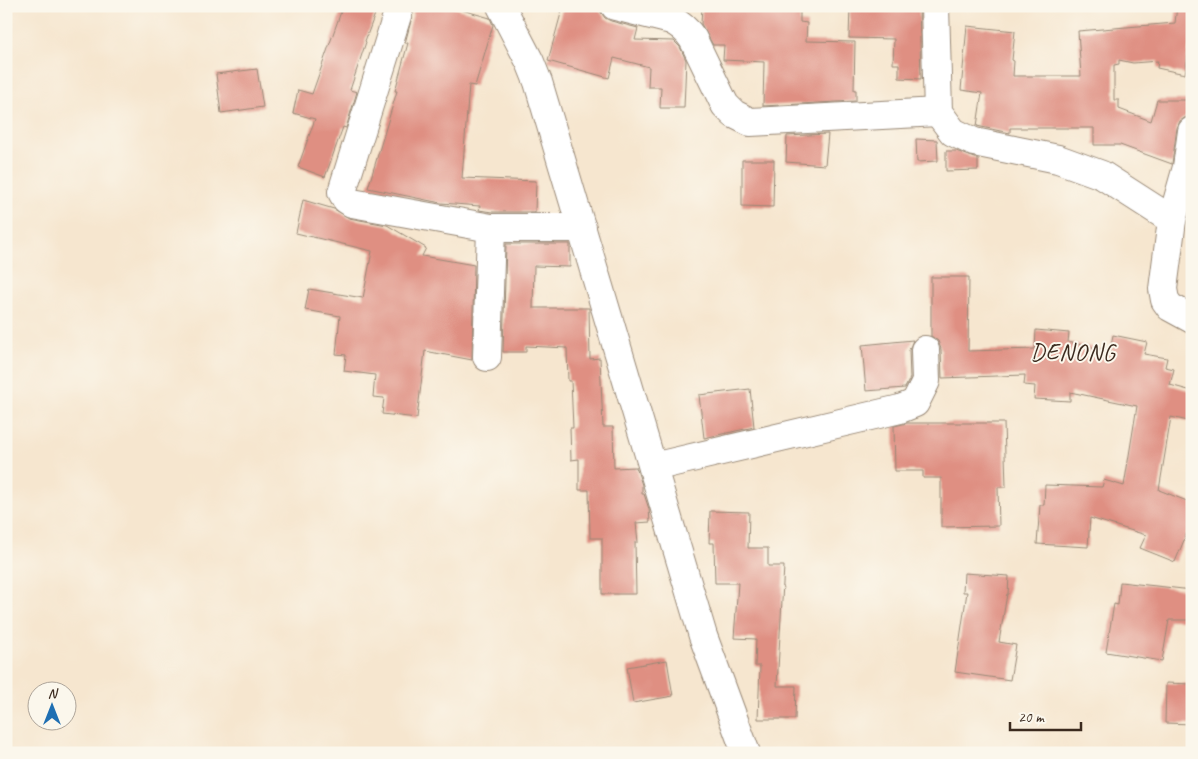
<svg xmlns="http://www.w3.org/2000/svg" width="1198" height="759" viewBox="0 0 1198 759" font-family="Caveat,sans-serif">
	<style>
		.building { fill: #df8f82 }
		.lines { fill: none; stroke-linecap: round; stroke-linejoin: round }
		.minor-casing { stroke: #988876; stroke-width: 30 }
		.minor { stroke: #fff; stroke-width: 28 }
		.labels { text-anchor: middle; dominant-baseline: central; stroke-width: 4; stroke-linejoin: round; paint-order: stroke }
		.quarter-label { font-size: 24px; letter-spacing: 1px; fill: #3b2a1e; stroke: #fbf7ec }
	</style>
	<rect width="100%" height="100%" fill="#fbf7ec"/>
	<filter id="ink" filterUnits="userSpaceOnUse"><feTurbulence type="fractalNoise" baseFrequency=".02" numOctaves="2"/><feDisplacementMap in="SourceGraphic" scale="10" xChannelSelector="R" yChannelSelector="G"/><feConvolveMatrix kernelMatrix="1 2 1 2 8 2 1 2 1" color-interpolation-filters="sRGB"/></filter>
	<filter id="wash" filterUnits="userSpaceOnUse"><feTurbulence type="fractalNoise" baseFrequency=".0096" numOctaves="4" result="noise"/><feDisplacementMap in="SourceGraphic" scale="20" xChannelSelector="R" yChannelSelector="G"/><feGaussianBlur stdDeviation="1.12" result="paint"/><feColorMatrix in="noise" values="0 0 0 0 0 0 0 0 0 0 0 0 0 0 0 0 0 1.4 0 .05"/><feComposite in="paint" operator="in"/></filter>
	<g filter="url(#wash)">
		<rect width="100%" height="100%" fill="#f6e6cf"/>
		<g id="blocks">
			<g class="building">
				<path d="M343,6H378L365,41L366,42L350,90L357,92L346,128L343,127L325,177L298,167L315,119L293,113L298,90L312,94Z"/>
				<path d="M415,6H448L490,18L493,25L475,86L469,85L462,178L536,181L535,212H492L479,210L480,206L441,203L368,188L397,91H395L408,43H405Z"/>
				<path d="M563,6L600,7V11L605,18L611,21L638,28L635,40L674,41L680,47L686,60L684,108H660L661,87H648L649,67L614,58L609,78L548,61Z"/>
				<path d="M702,6H800V22L807,23L806,41L855,42L854,90H856V101L763,106L764,62L723,60L724,45H713L701,24Z"/>
				<path d="M850,6H919L921,79L899,78V64H893L894,39L849,38Z"/>
				<path d="M1177,6H1192V29L1185,74L1157,68L1158,61L1133,63L1119,60V64L1114,65V100H1119V109L1151,121L1157,100H1192V116L1186,117L1180,121L1177,128L1172,164L1120,145H1094V128H1010V133L977,126L982,93L961,90L967,26L1015,31L1012,60L1014,61L1013,76H1081L1078,31L1175,23Z"/>
				<path d="M257,69L263,107L221,113L216,74Z"/>
				<path d="M828,134L825,165L786,162L787,136Z"/>
				<path d="M916,139L937,140L938,161L917,162Z"/>
				<path d="M946,151H956L978,159V170L946,171Z"/>
				<path d="M742,160H774L773,207L742,206Z"/>
				<path d="M303,200L334,209L349,218L387,225L426,248L422,256L474,265L472,360L425,351L417,418L382,414L384,398L373,397L375,375L344,371L346,355L336,354L340,316L305,310L309,289L363,298L372,251L296,233Z"/>
				<path d="M506,244H570V267L534,266L533,308H589L590,359L600,358L603,427H613L614,468L636,467L642,485V494H644L649,509L650,522L636,523L638,542H635L636,594H602V538H590L589,490H579V459L571,460L570,428H573L571,381H568L567,348L526,346V352H503Z"/>
				<path d="M931,277H969L968,351L1035,349L1036,330L1069,333L1068,342L1110,351L1113,335L1147,342L1144,354L1167,358L1165,367L1174,369L1170,385L1192,391V422L1171,417L1159,490L1192,503V535L1187,533L1175,562L1140,548L1146,535L1090,518L1088,547L1037,544L1040,505H1044L1045,485L1102,487L1104,480L1124,486L1137,406L1070,392V401L1034,399L1035,386L1024,385L1025,375L942,378L941,349L938,341L931,336Z"/>
				<path d="M913,340L909,350L910,378L905,388L866,391L862,345Z"/>
				<path d="M750,389L754,427L704,438L699,395Z"/>
				<path d="M907,423H1004L1006,487H998L999,526L941,527V478H923V471H895L894,426Z"/>
				<path d="M710,511L749,512L748,548H768V566H784L777,686H796L795,719H758L760,666H755L756,639L734,638L738,583H715L714,543H709Z"/>
				<path d="M964,573L1009,576L1008,594H1007L999,642L1016,645L1010,680L955,672L967,592H963Z"/>
				<path d="M1120,582L1192,590V620H1169L1162,661L1106,652L1114,604L1118,605Z"/>
				<path d="M667,660L673,696L633,703L627,667Z"/>
				<path d="M1166,683L1192,684V724L1165,723Z"/>
			</g>
		</g>
	</g>
	<g filter="url(#ink)">
		<use href="#blocks" fill-opacity="0" stroke="#988876" stroke-width="1"/>
		<g class="lines">
			<g class="minor-casing">
				<g id="minor">
					<path d="M400,6L342,192L346,199L352,203L491,228H582"/>
					<path d="M501,6L530,62L538,82L703,636L746,753"/>
					<path d="M615,6L671,20C680,24 687,30 693,39L725,105L734,114L750,122L938,112"/>
					<path d="M935,6L938,112L953,132L974,142L1058,159L1102,175L1172,220"/>
					<path d="M1192,131L1187,167L1172,220L1163,289L1165,300L1170,307L1192,319"/>
					<path d="M487,357L491,228"/>
					<path d="M653,467L900,409L915,403L926,381L925,350"/>
				</g>
			</g>
			<use href="#minor" class="minor"/>
		</g>
	</g>
	<g class="labels">
		<g class="quarter-label">
			<text x="1073" y="352">DENONG</text>
		</g>
	</g>
	<rect width="1198" height="759" fill="none" stroke="#fbf7ec" stroke-width="25"/>
	<g transform="translate(52 706)"><circle r="24" fill="#fbf7ec" stroke="#aea59a"/>
	<path d="M0-4L9 19L0 12L-9 19Z" fill="#1f6fb2"/>
	<text y="-8" font-size="14" font-weight="bold" text-anchor="middle" fill="#3b2a1e">N</text>
	</g>
	<path d="M1010 722v8h71v-8" fill="none" stroke="#3b2a1e" stroke-width="2.5"/>
	<text x="1018" y="722" font-size="15" fill="#3b2a1e" stroke="#fbf7ec" stroke-width="4" paint-order="stroke">20 m</text>
</svg>
